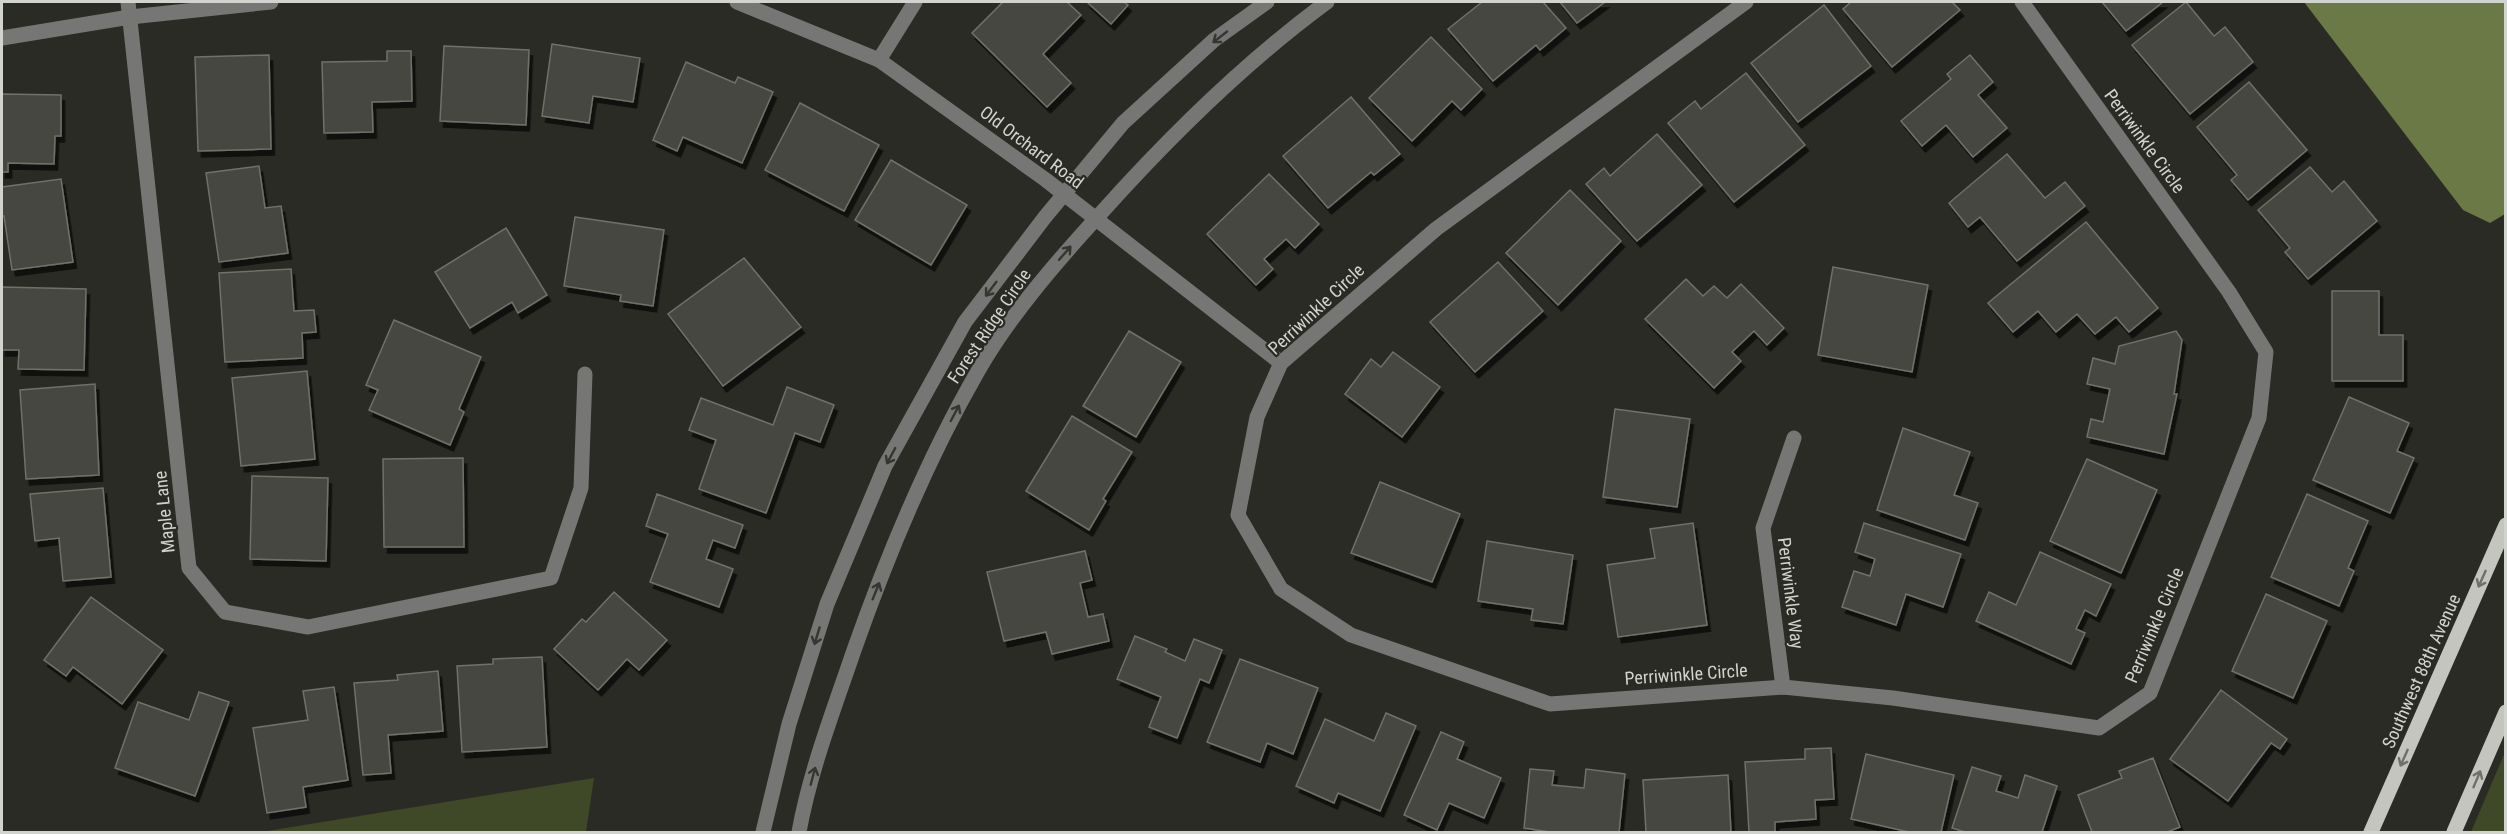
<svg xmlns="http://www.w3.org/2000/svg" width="2507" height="834" viewBox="0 0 2507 834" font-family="'Roboto Condensed',sans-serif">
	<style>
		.green { fill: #3f4827 }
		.water { fill: #6b7946 }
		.building { fill: #454740; stroke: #6f7169; stroke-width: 1.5; filter: url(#shadow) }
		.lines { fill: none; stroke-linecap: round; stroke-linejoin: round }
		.minor { stroke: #767774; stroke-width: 15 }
		.major { stroke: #c3c5be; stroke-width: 15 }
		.oneway { stroke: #353630 }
		.oneway2 { stroke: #6e7069 }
		.labels { text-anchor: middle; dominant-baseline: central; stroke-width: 4.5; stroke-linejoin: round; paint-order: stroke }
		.street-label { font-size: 18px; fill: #d1d3ce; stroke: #292b24 }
	</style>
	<defs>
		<filter id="shadow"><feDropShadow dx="3.5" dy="6" stdDeviation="0" flood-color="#0009"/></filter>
	</defs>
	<rect width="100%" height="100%" fill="#292b24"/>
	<g class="green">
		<path d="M2505,752V832H2471Z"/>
		<path d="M594,778L586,832H261Z"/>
	</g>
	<path class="water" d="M2304,2H2505V214L2490,223L2463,210Z"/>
	<g class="building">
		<path d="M1003,2H1067L1081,15L1043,54L1071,83L1047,107L972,33Z"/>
		<path d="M1087,2H1124L1128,5L1111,24Z"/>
		<path d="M1482,2H1543L1566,28L1540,50L1536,45L1493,81L1448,29Z"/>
		<path d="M1560,2H1605L1577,23Z"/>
		<path d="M1851,2H1952L1960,10L1892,67L1843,9Z"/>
		<path d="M2102,2H2163L2126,31Z"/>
		<path d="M2186,2L2214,36L2225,27L2253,62L2190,114L2132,45Z"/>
		<path d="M1824,5L1871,66L1798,122L1751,63Z"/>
		<path d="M1431,37L1482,89L1461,110L1452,101L1412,141L1369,98Z"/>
		<path d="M552,44L640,58L633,102L593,96L589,123L542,116Z"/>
		<path d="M444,46L529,50L526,125L440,121Z"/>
		<path d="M387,51H411L412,101L372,102L373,132L324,133L322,62L387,61Z"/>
		<path d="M269,55L271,149L198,151L195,57Z"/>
		<path d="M1970,55L1993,82L1978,95L2007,128L1973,157L1946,125L1922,146L1901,121L1951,79L1947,74Z"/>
		<path d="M686,62L735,83L738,77L773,92L742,163L683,137L677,151L653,140Z"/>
		<path d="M1746,73L1805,145L1734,202L1668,123L1695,101L1701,109Z"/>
		<path d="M2249,82L2307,150L2248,200L2231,180L2237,175L2197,127Z"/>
		<path d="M2,94L61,95V136H55L54,164L8,163V172H2Z"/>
		<path d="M1351,97L1400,154L1374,175L1371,172L1328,208L1283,156Z"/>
		<path d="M800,103L879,145L844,211L765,170Z"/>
		<path d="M1657,134L1702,185L1637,241L1586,184L1604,168L1610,176Z"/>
		<path d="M2007,154L2045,198L2065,182L2085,206L2017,261L1980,217L1968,227L1949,203Z"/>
		<path d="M891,160L967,205L931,265L855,220Z"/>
		<path d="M259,166L265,208L281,206L288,253L219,262L206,173Z"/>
		<path d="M2310,167L2332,192L2344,181L2377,221L2308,279L2285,252L2290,248L2258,210Z"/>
		<path d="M1269,174L1319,224L1295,248L1286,239L1264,259L1273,269L1256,285L1207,234Z"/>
		<path d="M61,179L73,262L12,270L4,216H2V187Z"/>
		<path d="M1570,190L1621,241L1558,305L1506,253Z"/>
		<path d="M575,217L664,230L653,306L620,301L621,295L564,286Z"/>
		<path d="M2086,222L2158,308L2129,332L2116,317L2095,334L2077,314L2056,332L2038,311L2013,332L1988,303Z"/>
		<path d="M506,228L547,295L518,313L512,302L470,328L435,272Z"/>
		<path d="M744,258L801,327L723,386L668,314Z"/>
		<path d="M1498,262L1543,311L1475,372L1430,322Z"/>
		<path d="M1833,267L1928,285L1912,372L1818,355Z"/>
		<path d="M291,269L294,311L314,310L316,332L302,333L303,358L225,362L219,273Z"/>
		<path d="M1686,279L1703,296L1714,286L1727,298L1741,284L1784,328L1767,345L1754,331L1732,352L1741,361L1714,388L1645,319Z"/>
		<path d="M2,287L86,289L84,370L18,369L19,350H2Z"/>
		<path d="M2332,291H2379V335H2403V381H2332Z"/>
		<path d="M394,320L481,357L459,409L464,412L450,445L369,410L378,390L366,385Z"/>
		<path d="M1129,331L1181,362L1136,437L1083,406Z"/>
		<path d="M2176,331L2182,340L2174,394H2177L2164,454L2087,437L2091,419L2103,422L2110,389L2087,384L2093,358L2115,364L2119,346Z"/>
		<path d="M1393,352L1440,387L1402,437L1345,394L1371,359L1381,367Z"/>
		<path d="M307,371L315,459L241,466L232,378Z"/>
		<path d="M95,384L99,475L26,479L20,390Z"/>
		<path d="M787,387L834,405L820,442L795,433L766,513L699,489L716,440L689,430L701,398L773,425Z"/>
		<path d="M2349,397L2409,423L2397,451L2414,458L2390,513L2313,480Z"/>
		<path d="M1615,409L1690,419L1677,507L1603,497Z"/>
		<path d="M1072,416L1132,452L1103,499L1106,501L1089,530L1026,491Z"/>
		<path d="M1903,428L1970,452L1954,495L1978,503L1965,540L1877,510Z"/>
		<path d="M463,458L464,547H384L383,459Z"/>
		<path d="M2087,459L2157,490L2121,573L2050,541Z"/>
		<path d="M252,476L328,478L326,561L250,559Z"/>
		<path d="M1380,482L1460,514L1432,582L1351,553Z"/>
		<path d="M103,488L111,577L63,581L59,538L35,541L30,494Z"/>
		<path d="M657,494L743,525L735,548L713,540L706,559L733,569L719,607L650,582L668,534L646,526Z"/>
		<path d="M2307,494L2368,521L2348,568L2354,571L2339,606L2271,577Z"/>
		<path d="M1693,523L1707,625L1618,637L1607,565L1655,558L1650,529Z"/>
		<path d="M1864,523L1961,554L1943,607L1906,594L1896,625L1842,607L1854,571L1870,576L1875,559L1855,552Z"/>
		<path d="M1487,541L1573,555L1563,624L1531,620L1533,609L1478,601Z"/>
		<path d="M1085,551L1092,580L1080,583L1088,617L1103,614L1109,641L1052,654L1046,632L1004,641L987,572Z"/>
		<path d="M2040,552L2111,584L2096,616L2085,610L2076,629L2085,633L2071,664L1976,621L1989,592L2016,605Z"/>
		<path d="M614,592L667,640L639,670L627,659L598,690L554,649L582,619L586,622Z"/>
		<path d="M2266,594L2327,621L2293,698L2232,671Z"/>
		<path d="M91,597L163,650L122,704L73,667L66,676L44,660Z"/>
		<path d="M1135,636L1167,649L1165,652L1185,661L1194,639L1222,650L1209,683L1200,679L1177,738L1149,727L1161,697L1117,679Z"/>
		<path d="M542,657L547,747L462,752L457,666L493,664V659Z"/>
		<path d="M1240,659L1318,688L1293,754L1267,743L1260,762L1207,742Z"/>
		<path d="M438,671L443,731L388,735L391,773L363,775L354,683L398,680L397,675Z"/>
		<path d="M334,687L348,780L303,787L306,807L267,813L253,728L308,720L303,691Z"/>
		<path d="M2221,690L2287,739L2280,749L2271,743L2228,801L2170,759Z"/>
		<path d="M199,692L229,702L195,796L115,768L138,702L189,720Z"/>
		<path d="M1386,713L1416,726L1380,811L1338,793L1334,803L1296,786L1325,719L1374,741Z"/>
		<path d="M1441,732L1464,742L1457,759L1501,778L1484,818L1449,803L1437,830L1404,815Z"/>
		<path d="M1831,748L1834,799L1815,800L1816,819L1775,822V832H1749L1745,762L1805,759V749Z"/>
		<path d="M1866,754L1954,775L1941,832H1909L1851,819Z"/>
		<path d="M2153,758L2180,827L2167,832H2092L2078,795L2122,778L2119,771Z"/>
		<path d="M1972,767L2001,776L1996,791L2018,798L2025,775L2057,786L2042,832H1965L1952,828Z"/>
		<path d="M1530,769L1554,771L1552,785L1584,788L1586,769L1625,774L1619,832H1550L1524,828Z"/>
		<path d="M1728,775L1731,832H1646L1643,780Z"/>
	</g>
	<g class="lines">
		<g class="minor">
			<path d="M128,2L189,568L225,612L308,627L551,578L581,488L585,374"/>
			<path d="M737,2L879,60L1046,180L1281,363"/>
			<path d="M1746,2L1436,229L1281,363L1257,417L1238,515L1281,589L1351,635L1550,704L1783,687L1893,698L2099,728L2150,693L2259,418L2266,352L2229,292L2022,2"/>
			<path d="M2,38L130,17L271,2"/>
			<path d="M879,60L915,2"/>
			<path d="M1783,687L1763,528L1794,438"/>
			<path d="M763,832L789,724L827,604L885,466L965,322L1045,217L1123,123L1214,40L1267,2"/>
			<path d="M799,832C810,771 833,712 853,653C887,556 926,461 978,371C1010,315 1058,260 1102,212C1171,135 1244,63 1327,2"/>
		</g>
		<g class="major">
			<path d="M2371,832L2506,525"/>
			<path d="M2454,832L2506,712"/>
		</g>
	</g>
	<defs><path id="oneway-shaft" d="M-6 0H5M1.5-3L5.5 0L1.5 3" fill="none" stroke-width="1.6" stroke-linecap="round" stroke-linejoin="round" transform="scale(1.5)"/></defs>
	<g class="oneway">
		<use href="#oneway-shaft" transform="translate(1220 37) rotate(142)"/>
		<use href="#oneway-shaft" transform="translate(1065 253) rotate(-49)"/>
		<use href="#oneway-shaft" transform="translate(991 289) rotate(127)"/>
		<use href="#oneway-shaft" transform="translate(955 413) rotate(-62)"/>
		<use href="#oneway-shaft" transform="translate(891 456) rotate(118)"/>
		<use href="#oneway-shaft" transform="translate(876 591) rotate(-68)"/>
		<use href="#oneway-shaft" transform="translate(817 636) rotate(107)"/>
		<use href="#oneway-shaft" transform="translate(813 776) rotate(-75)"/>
	</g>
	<g class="oneway2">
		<use href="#oneway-shaft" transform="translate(2482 579) rotate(114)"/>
		<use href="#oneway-shaft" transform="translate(2404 758) rotate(114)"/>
		<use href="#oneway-shaft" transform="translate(2477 779) rotate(-67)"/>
	</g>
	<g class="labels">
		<g class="street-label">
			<text transform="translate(2145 141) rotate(54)">Perriwinkle Circle</text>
			<text transform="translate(1032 147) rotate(37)">Old Orchard Road</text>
			<text transform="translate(1316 309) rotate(-43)">Perriwinkle Circle</text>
			<text transform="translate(989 326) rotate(-56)">Forest Ridge Circle</text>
			<text transform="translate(164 512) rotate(-96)">Maple Lane</text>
			<text transform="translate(1791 593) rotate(83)">Perriwinkle Way</text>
			<text transform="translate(2154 625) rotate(-67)">Perriwinkle Circle</text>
			<text transform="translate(2421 671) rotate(-66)">Southwest 88th Avenue</text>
			<text transform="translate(1686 674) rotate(-4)">Perriwinkle Circle</text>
		</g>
	</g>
	<rect width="2507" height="834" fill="none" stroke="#d1d3ce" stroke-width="6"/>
</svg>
